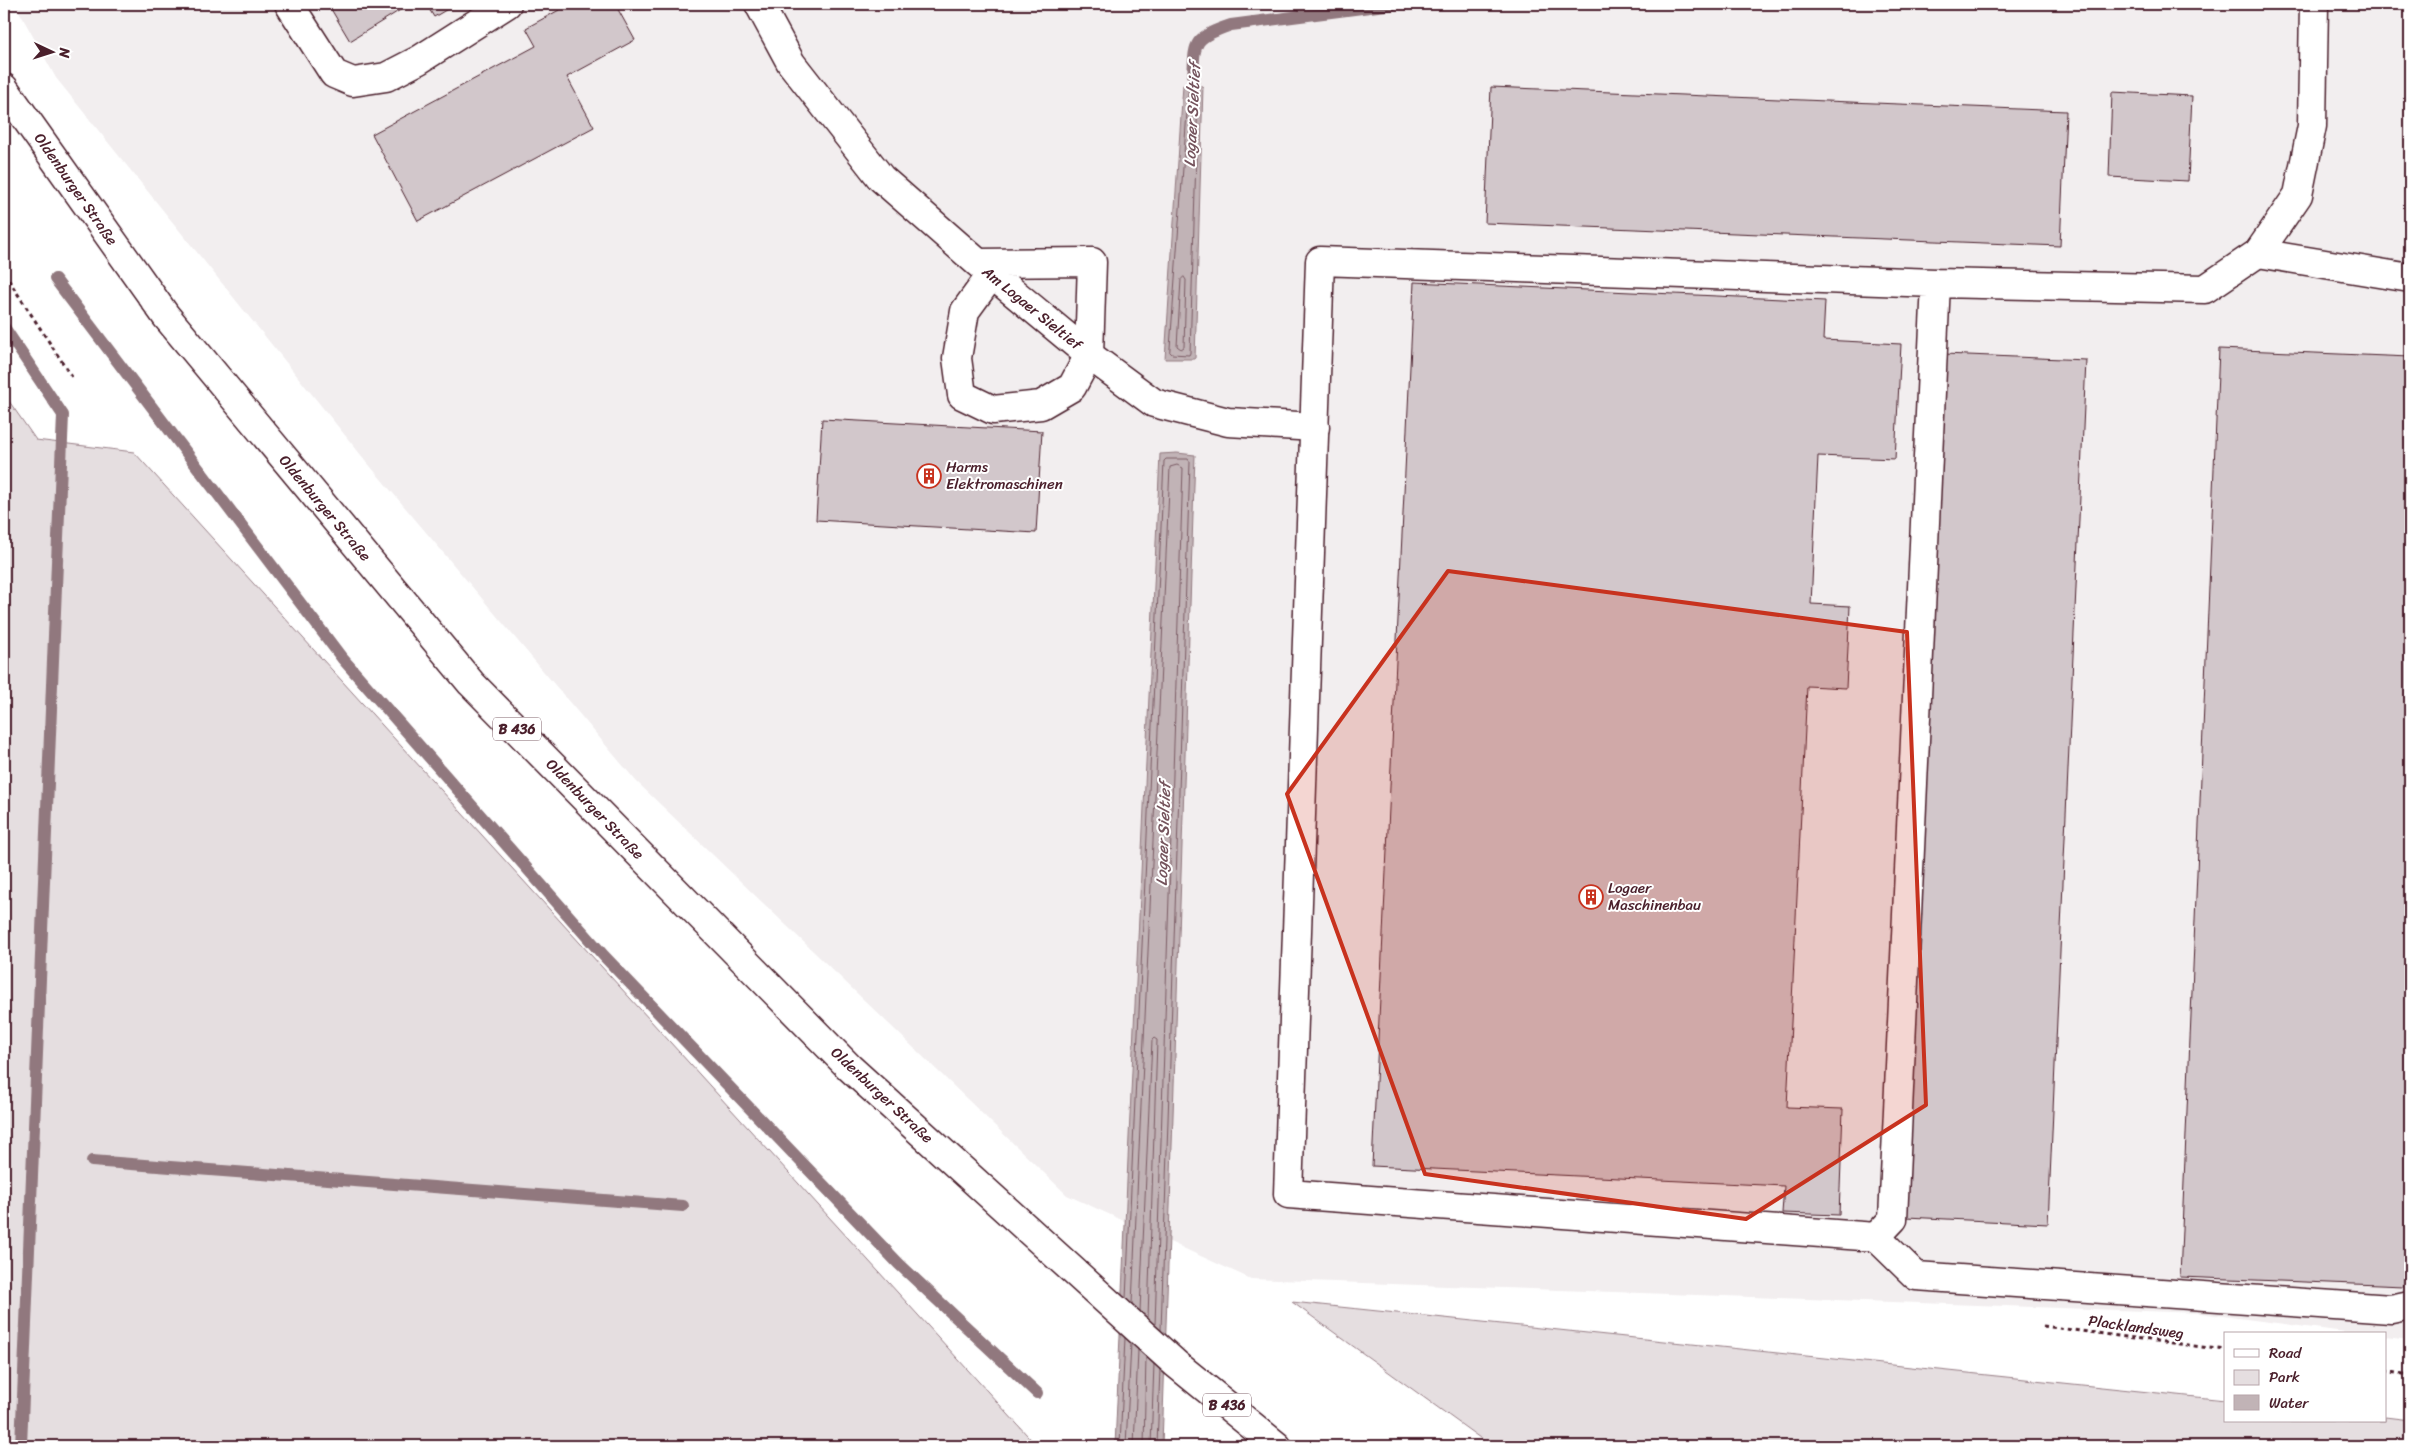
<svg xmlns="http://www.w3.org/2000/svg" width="2414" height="1450" viewBox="0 0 2414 1450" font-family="Sriracha,sans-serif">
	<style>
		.built { fill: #f2eeef }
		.green { fill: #e5dee0; stroke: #987e86 }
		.water { fill: #c1b3b6; stroke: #91787e }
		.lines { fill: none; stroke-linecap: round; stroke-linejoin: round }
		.shore { stroke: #7a5a63; stroke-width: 1 }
		.stream { stroke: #91787e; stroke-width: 12 }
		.building { fill: #d2c7cb; stroke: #4a1f2b }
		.minor-casing { stroke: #4a1f2b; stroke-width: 31 }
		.major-casing { stroke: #4a1f2b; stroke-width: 31 }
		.path { stroke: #4a1f2b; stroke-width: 3; stroke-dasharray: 4 4; stroke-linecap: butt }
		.minor { stroke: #fff; stroke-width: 28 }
		.major { stroke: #fff; stroke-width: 28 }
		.marked { fill: #c8321e; fill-opacity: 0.2; stroke: #c8321e; stroke-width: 4; stroke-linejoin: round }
		.labels { text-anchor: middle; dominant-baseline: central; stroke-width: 4; stroke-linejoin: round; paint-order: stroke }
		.shield { fill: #fff; stroke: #80626b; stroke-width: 1 }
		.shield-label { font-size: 14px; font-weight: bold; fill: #4a1f2b }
		.street-label { font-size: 15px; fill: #4a1f2b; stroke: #fff }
		.poi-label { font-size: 15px; fill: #4a1f2b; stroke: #fff; text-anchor: start }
		.water-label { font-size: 16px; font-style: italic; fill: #74535c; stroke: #fff }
	</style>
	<rect width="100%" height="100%" fill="#fff"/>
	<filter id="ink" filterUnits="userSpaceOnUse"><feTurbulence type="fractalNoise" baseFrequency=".02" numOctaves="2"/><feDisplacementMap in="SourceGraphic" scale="10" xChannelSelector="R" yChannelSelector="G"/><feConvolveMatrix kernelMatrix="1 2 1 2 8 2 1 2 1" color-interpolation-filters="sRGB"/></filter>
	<g filter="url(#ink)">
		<path class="built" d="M15,4H2410V1340L2385,1337V1334H2360L2200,1313L1251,1279L1067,1195L636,781L365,460L56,78Z"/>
		<g class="green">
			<path d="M4,394L36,440L134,452L1037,1446H4Z"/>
			<path d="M1292,1302L2225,1400V1421H2385V1417L2410,1420V1446H1491Z"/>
		</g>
		<g class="water">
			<path d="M1183,85L1203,86L1195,359H1165Z"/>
			<path d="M1177,453L1195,455L1162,1446H1115L1160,454Z"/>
		</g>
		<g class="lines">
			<g class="shore">
				<path d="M1189,90H1196L1198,93L1190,353L1189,355L1172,354L1170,352Z"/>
				<path d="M1184,277L1186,280L1184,347L1181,349L1177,346L1181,280Z"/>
				<path d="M1126,1299L1164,461L1166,459H1188L1190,462L1161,1330"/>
				<path d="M1132,1304L1170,467L1177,465L1183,468L1155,1325"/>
				<path d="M1140,1311L1152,1040L1154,1038L1157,1040L1148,1318"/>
				<path d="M1120,1446L1125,1338"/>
				<path d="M1126,1446L1131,1343"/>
				<path d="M1134,1446L1138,1350"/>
				<path d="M1144,1446L1146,1357"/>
				<path d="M1151,1446L1154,1364"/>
				<path d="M1157,1446L1160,1369"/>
			</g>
			<g class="stream">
				<path d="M1193,85C1195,44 1189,39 1231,25L1393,4"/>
				<path d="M55,279L342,658L604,956L899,1264L1037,1393"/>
				<path d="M4,327L63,415L21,1446"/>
				<path d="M92,1161L683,1206"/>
			</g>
		</g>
		<g class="building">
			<path d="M328,4H410L350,41Z"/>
			<path d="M426,4H456L434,17Z"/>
			<path d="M570,4H615L635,40L567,77L594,127L418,221L372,134L536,46L526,28Z"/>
			<path d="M1491,87L2066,111L2060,246L1485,223Z"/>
			<path d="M2112,92L2192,96L2188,181L2109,177Z"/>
			<path d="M1414,282L1825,301L1823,340L1901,344L1895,459L1818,456L1811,604L1850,606L1846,688L1807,686L1787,1107L1843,1109L1839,1215L1782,1213L1784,1186L1372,1166Z"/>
			<path d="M2219,349L2410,357V1144L2404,1286L2180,1277Z"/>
			<path d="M1944,354L2086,360L2048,1224L1906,1217Z"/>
			<path d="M822,419L1042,431L1036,533L816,520Z"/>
		</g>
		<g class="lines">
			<g class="minor-casing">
				<g id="minor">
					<path d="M289,4L334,74L353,82L386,77L419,60L507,4"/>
					<path d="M759,4L791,63L881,178L978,263L1089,355L1092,262L978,263"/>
					<path d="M2258,253L2410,278"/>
					<path d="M992,274L965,311L957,358L962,395L993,410L1041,405L1072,387L1089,355L1154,403L1228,422L1315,427"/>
					<path d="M1936,283L1893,1219L1876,1237L1288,1194L1320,261L1936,283L2205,289L2258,253L2298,195L2312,126L2314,4"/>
					<path d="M1876,1237L1916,1276L2391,1309L2410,1305"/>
				</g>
			</g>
			<g class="major-casing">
				<path id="major" d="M4,88L166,316L471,683L850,1068L1176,1364L1277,1446"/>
			</g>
			<g class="path">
				<path d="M4,273L72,377"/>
				<path d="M2043,1326L2225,1350"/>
				<path d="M2385,1371L2410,1375"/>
			</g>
			<use href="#minor" class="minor"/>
			<use href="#major" class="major"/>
		</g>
	</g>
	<path class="marked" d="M1448,571L1907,632L1926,1105L1746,1219L1425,1174L1287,794Z"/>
	<defs>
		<g id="building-ring" transform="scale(1.25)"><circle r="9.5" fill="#fff" stroke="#c8321e" stroke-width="1.5"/><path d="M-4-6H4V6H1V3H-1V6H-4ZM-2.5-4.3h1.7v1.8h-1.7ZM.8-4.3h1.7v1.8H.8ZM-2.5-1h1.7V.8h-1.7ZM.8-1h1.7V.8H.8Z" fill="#c8321e"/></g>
	</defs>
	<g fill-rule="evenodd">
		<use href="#building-ring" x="929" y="476"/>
		<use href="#building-ring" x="1591" y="897"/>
	</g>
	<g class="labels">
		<g class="shield">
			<rect x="493" y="717.5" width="48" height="23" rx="4"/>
			<rect x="1203" y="1393.5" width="48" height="23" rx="4"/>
		</g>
		<g class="shield-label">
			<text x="517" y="729">B 436</text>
			<text x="1227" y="1405">B 436</text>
		</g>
		<g class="street-label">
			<text transform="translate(76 189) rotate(55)">Oldenburger Straße</text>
			<text transform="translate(1032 308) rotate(39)">Am Logaer Sieltief</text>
			<text transform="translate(325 508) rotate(50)">Oldenburger Straße</text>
			<text transform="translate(595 809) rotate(46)">Oldenburger Straße</text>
			<text transform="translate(882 1095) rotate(43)">Oldenburger Straße</text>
			<text transform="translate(2136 1327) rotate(8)">Placklandsweg</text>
		</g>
		<g class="poi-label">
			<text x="946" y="467">Harms<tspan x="946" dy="17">Elektromaschinen</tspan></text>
			<text x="1608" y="888">Logaer<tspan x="1608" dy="17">Maschinenbau</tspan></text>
		</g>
		<g class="water-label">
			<text transform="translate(1192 115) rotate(-87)">Logaer Sieltief</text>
			<text transform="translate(1163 834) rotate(-88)">Logaer Sieltief</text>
		</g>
	</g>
	<rect width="2414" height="1450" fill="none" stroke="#fff" stroke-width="20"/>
	<rect x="10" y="10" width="2394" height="1430" fill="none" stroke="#4a1f2b" stroke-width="2" filter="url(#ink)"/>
	<rect x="2224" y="1332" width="162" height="90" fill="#ffffff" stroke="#b7a5aa"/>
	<rect x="2234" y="1349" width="25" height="8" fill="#ffffff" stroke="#b7a5aa"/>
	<text x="2269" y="1358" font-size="15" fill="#4a1f2b">Road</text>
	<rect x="2234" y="1370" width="25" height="15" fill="#e5dee0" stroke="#b7a5aa"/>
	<text x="2269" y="1382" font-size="15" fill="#4a1f2b">Park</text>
	<rect x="2234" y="1395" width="25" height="15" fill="#c1b3b6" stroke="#b7a5aa"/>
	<text x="2269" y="1408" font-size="15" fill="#4a1f2b">Water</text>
	<g transform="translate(52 52) rotate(94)" stroke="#ffffff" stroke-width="4" paint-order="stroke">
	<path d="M0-4L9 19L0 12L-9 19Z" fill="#4a1f2b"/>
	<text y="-8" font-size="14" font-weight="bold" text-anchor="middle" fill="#4a1f2b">N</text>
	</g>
</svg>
